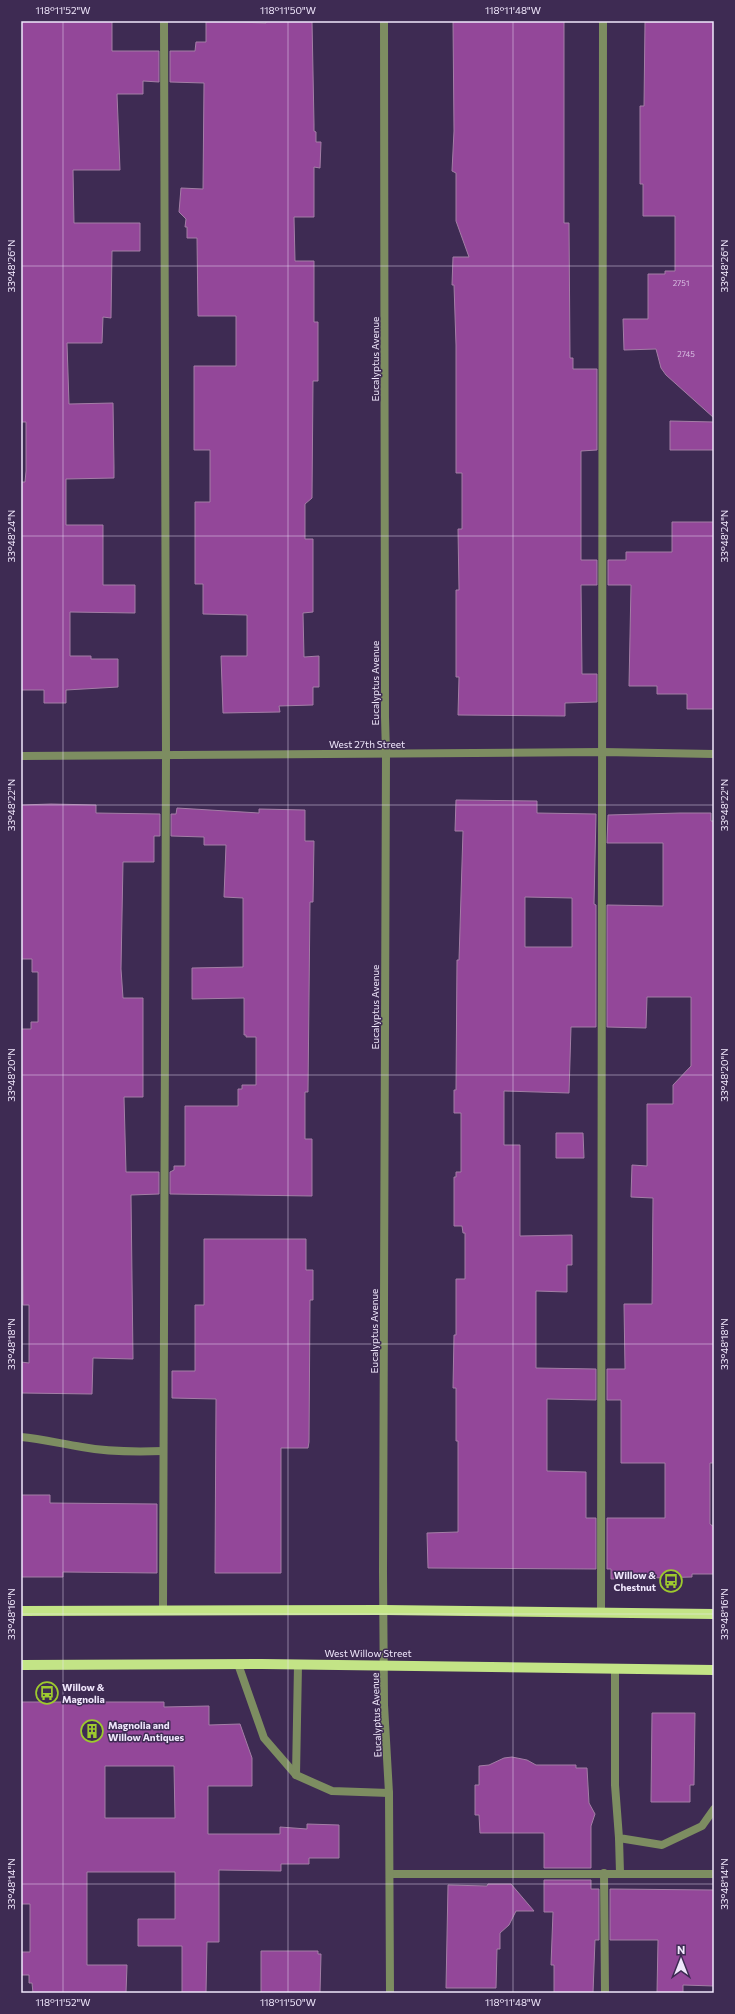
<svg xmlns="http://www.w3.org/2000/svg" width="735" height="2014" viewBox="0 0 735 2014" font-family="Commissioner,sans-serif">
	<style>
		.building { fill: #934799; stroke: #a37ea6; fill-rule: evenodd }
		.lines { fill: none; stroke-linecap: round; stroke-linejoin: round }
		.lane { stroke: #7d8d61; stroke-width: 8 }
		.street { stroke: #7d8d61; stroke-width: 8 }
		.primary { stroke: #c3e486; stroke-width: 10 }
		.ticks { fill: none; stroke: #f0e7fc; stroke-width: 1; stroke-opacity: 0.45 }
		.labels { text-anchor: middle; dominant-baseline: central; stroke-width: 3; stroke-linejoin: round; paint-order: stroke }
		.number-label { font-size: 8px; fill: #d9bfe3 }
		.street-label { font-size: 10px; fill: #f0e7fc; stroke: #3e2b53 }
		.poi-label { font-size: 10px; font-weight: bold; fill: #f0e7fc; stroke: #3e2b53; text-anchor: start }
		.neatline { fill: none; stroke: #f0e7fc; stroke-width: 1.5 }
		.ticks-label { font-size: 10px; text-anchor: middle; fill: #f0e7fc }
	</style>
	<rect width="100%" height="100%" fill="#3e2b53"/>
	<g class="building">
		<path d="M21,21H112V51H159V82L143,81V94H117L120,170H73L74,223H140V251H112L111,318L103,317L102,343H67L69,404L113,403L114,467V478L66,479V525H103V585H135V613L70,612V656H91V659H118V687L66,690V703H44V690H21V482H25L26,471V422H21Z"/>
		<path d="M206,21L266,23V21H312L314,124V131L316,132V142H321L320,168L314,167V217H294L295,261H314V322H318V381H313L312,498L305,504V539H313V612L303,613L304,657L319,656V687H313V705L279,706L280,712L223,713L221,656H247V615L203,614V584H195V502H210V450H194V366H236V316H198L197,238H187V227H185L186,219L179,212L181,188L203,189L204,83L170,82V51H195L196,42H206Z"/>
		<path d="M453,21H564V223H569L570,358H573V369H597V450L581,451V560H597V585H581L582,674H597V702L565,703V716L458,715L459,677H456V590H459L458,529H462V473H456V345L454,285H452L453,257H469L456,221V173L452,171L454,131Z"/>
		<path d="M714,21V418L666,375L661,368L656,349L624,350L623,319H648V274H665V271H675V216H643V184H640V106H644L645,22Z"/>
		<path d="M670,421L714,422V450H670Z"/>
		<path d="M672,522H714V709H687V694H657V686H629L631,585H608V560H626V552H672Z"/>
		<path d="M456,800L537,801V813L596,814L594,904L596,905V1027H571L569,1093L504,1091V1145H520V1236L572,1235V1265H567V1292L536,1291V1368L596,1369V1400L547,1399V1471L586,1472V1518H596V1569L428,1568L427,1533L458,1532V1441H456V1388H453L454,1335H456V1279H465V1233H463L462,1226H454V1177H456V1172H461V1113H454V1090H456L457,960H459L463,831H455ZM525,897L572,898V947H525Z"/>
		<path d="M51,804L96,805V813L160,814V836H154V862H123L121,969L123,998H143V1097H124L126,1172H159V1194L131,1195L133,1359L93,1358L92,1394L21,1393V1362L29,1363V1305H23V1296L21,1029H31V1022H38V972H32V959H21V805Z"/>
		<path d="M177,808L259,813V809L305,810V841H314L313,902H310L308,1092H305V1139H312V1196L170,1194V1172L174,1170V1166H185V1106H238V1089H242V1085H256V1037H246V1035H244V998L192,999V968L243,967V898L224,897L226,845H204V837L171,836V814H176Z"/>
		<path d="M680,813H711V821H714V1463H710V1524L714,1527V1574H692V1577L611,1579V1569H607V1518H665V1463H621V1400H607V1369H625L624,1304H652L653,1198L631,1197L632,1165L647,1166V1104H673V1085L691,1066V997H647L646,1028L607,1027V905L663,906V843H607L608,815Z"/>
		<path d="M556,1133H583L584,1158H556Z"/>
		<path d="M204,1239H306V1270H313V1300H310L309,1442L308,1448H281V1573H215L216,1399L172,1398V1371H195V1305H204Z"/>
		<path d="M21,1495H50V1503L157,1504V1573L63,1572V1577H21Z"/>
		<path d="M21,1702H164V1707L209,1706V1725L240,1724L252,1758V1786H208V1834H280V1827L307,1829V1824L339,1825V1858H309V1864H281V1871L219,1870V1942H207L206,1993H182V1946H138V1919H175V1872H87V1965H127L126,1993H33L32,1983H29V1975H21V1952H30V1904H21ZM105,1766H174L175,1818H105Z"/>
		<path d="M652,1713H695L694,1785H690V1802H651Z"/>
		<path d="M512,1757L527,1760L536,1765H576V1768H587L589,1803L595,1814L591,1826V1868H544V1833H480L479,1815H475V1785H479V1766L489,1765L504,1758Z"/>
		<path d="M544,1880H591V1889H599V1940H595L593,1993H554V1965H551L553,1912H544Z"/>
		<path d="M488,1884H511L534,1911H516L509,1925L500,1933V1949H497L496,1988H446L448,1885L487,1886Z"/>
		<path d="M610,1889L714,1890V1986L683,1985V1993H657L658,1940H610Z"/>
		<path d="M261,1951H318V1954H321L320,1993H261Z"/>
	</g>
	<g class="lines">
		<g class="lane">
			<path d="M21,1437C42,1439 62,1444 82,1447C109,1452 136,1452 163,1451"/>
			<path d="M163,1610L166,755L164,21"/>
			<path d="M601,1613L603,21"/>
			<path d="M238,1664L264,1738L296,1775L332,1791L389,1793"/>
			<path d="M615,1668V1785L619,1838L662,1845L702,1826L714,1809"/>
			<path d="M296,1775L298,1665"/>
			<path d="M619,1838L620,1873"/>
			<path d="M604,1873L605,1993"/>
			<path d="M390,1874H714"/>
		</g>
		<g class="street">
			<path d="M384,21L385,717L386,754L383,1572L384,1705L389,1793L390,1993"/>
			<path d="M21,756L603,752L714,754"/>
		</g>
		<g class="primary">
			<path d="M21,1611L384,1610L714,1614"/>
			<path d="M21,1665L262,1664L714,1670"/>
		</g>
	</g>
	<path class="ticks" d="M63,21V1993M288,21V1993M513,21V1993M21,266H714M21,536H714M21,805H714M21,1075H714M21,1344H714M21,1614H714M21,1884H714"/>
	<defs>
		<g id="bus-ring" transform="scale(1.15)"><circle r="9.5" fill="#3e2b53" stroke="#9eca2e" stroke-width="1.5"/><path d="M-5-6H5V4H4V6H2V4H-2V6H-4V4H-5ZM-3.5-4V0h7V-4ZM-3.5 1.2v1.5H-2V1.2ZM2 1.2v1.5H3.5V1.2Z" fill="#9eca2e"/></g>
		<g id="building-ring" transform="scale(1.15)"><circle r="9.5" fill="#3e2b53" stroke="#9eca2e" stroke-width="1.5"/><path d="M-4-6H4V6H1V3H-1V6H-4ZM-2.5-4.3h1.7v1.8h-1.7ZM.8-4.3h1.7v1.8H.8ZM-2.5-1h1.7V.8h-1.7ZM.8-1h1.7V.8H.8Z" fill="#9eca2e"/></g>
	</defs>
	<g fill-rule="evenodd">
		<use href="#bus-ring" x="671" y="1581"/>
		<use href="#bus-ring" x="47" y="1693"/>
		<use href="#building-ring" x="92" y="1731"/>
	</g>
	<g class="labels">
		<g class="number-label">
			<text x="681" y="283">2751</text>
			<text x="686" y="354">2745</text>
		</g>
		<g class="street-label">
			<text transform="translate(375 359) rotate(-90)">Eucalyptus Avenue</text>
			<text transform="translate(375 683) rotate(-90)">Eucalyptus Avenue</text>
			<text x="367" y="744">West 27th Street</text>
			<text transform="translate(375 1007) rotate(-90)">Eucalyptus Avenue</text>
			<text transform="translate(374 1331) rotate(-90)">Eucalyptus Avenue</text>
			<text x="368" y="1653">West Willow Street</text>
			<text transform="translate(376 1715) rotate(-92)">Eucalyptus Avenue</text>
		</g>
		<g class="poi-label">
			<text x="656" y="1575" text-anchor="end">Willow &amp;<tspan x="656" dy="12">Chestnut</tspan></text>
			<text x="62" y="1687">Willow &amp;<tspan x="62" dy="12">Magnolia</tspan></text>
			<text x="108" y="1725">Magnolia and<tspan x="108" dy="12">Willow Antiques</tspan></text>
		</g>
	</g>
	<rect width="735" height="2014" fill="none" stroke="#3e2b53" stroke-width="44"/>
	<g transform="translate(681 1960)" stroke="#3e2b53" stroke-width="3" paint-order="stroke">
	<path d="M0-3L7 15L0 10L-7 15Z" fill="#f0e7fc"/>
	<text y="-6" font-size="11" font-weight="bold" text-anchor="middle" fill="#f0e7fc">N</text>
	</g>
	<rect x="22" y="22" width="691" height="1970" class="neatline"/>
	<g class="ticks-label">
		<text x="63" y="14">118°11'52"W</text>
		<text x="288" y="14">118°11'50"W</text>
		<text x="513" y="14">118°11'48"W</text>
		<text transform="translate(11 266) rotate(-90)" y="4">33°48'26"N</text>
		<text transform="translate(724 266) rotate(-90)" y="4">33°48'26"N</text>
		<text transform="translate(11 536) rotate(-90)" y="4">33°48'24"N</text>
		<text transform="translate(724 536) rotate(-90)" y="4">33°48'24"N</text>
		<text transform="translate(11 805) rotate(-90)" y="4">33°48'22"N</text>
		<text transform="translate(724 805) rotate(-90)" y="4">33°48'22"N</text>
		<text transform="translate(11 1075) rotate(-90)" y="4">33°48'20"N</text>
		<text transform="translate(724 1075) rotate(-90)" y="4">33°48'20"N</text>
		<text transform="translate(11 1344) rotate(-90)" y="4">33°48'18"N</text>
		<text transform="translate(724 1344) rotate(-90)" y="4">33°48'18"N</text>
		<text transform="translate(11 1614) rotate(-90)" y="4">33°48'16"N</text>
		<text transform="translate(724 1614) rotate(-90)" y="4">33°48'16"N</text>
		<text transform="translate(11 1884) rotate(-90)" y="4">33°48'14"N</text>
		<text transform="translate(724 1884) rotate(-90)" y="4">33°48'14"N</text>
		<text x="63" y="2006">118°11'52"W</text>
		<text x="288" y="2006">118°11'50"W</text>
		<text x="513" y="2006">118°11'48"W</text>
	</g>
</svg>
